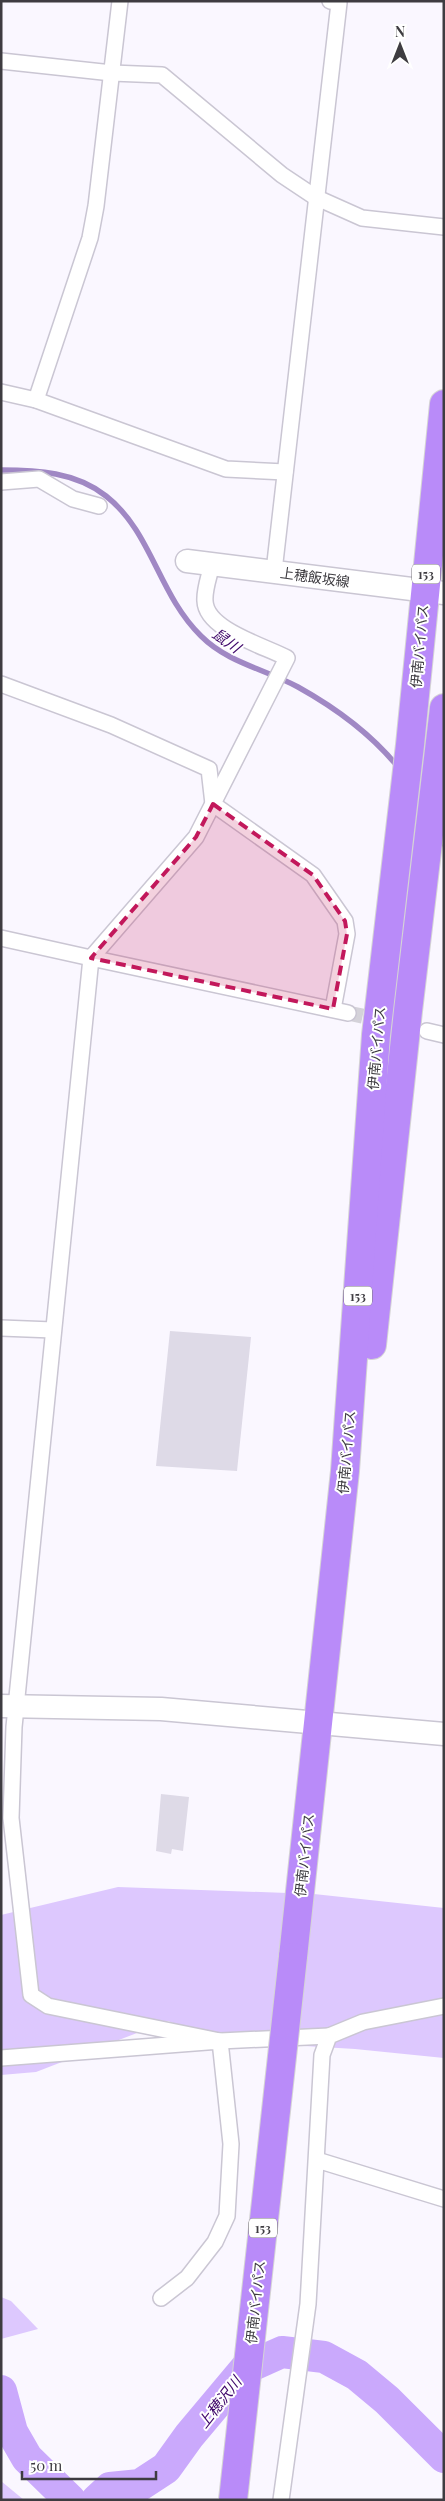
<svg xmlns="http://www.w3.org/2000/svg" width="445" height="2501" viewBox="0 0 445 2501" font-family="'Playfair Display','Noto Sans JP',serif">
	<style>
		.green { fill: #ddc8fe }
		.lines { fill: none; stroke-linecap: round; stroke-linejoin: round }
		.stream { stroke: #a088c4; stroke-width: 5.5 }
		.river { stroke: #caa9fc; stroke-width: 32 }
		.building { fill: #dedae7 }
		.street-tunnel { stroke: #d4d2d9; stroke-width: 15; stroke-dasharray: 15 8; stroke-linecap: butt }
		.street-casing { stroke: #cac6d3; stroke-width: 18 }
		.secondary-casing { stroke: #cac6d3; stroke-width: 25 }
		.highway-casing { stroke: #d5d4d5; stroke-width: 30 }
		.street { stroke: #fff; stroke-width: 15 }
		.secondary { stroke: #fff; stroke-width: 22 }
		.highway { stroke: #b98bf9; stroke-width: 28 }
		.highway-bridge-casing { stroke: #d5d4d5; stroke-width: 30; stroke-linecap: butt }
		.highway-bridge { stroke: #b98bf9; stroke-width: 28 }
		.marked { fill: #c2185b; fill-opacity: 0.2; stroke: #c2185b; stroke-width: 4; stroke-dasharray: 10 6; stroke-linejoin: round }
		.labels { text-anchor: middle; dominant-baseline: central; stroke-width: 4; stroke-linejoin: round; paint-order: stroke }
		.shield { fill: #fff; stroke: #78767a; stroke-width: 1 }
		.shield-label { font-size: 12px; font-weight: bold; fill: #3e3c41 }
		.street-label { font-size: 14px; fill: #3e3c41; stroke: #fff }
		.water-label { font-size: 15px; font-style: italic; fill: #3d0569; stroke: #fff }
	</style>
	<rect width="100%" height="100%" fill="#faf7ff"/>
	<g class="green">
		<path d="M118,1887L314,1894L444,1908V2058L355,2049L220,2041L168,2021L36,2072L1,2075V1915Z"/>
		<path d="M1,2297L11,2301L38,2329L1,2339Z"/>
		<path d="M1,2481L24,2500H1Z"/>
	</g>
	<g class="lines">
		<g class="stream">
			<path d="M1,470C37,470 76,472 106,496C152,532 158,594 201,636C228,663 265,669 298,687C334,707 372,735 398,767"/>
			<path d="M439,835L444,844"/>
		</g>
		<g class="river">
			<path d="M1,2391L12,2432L27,2458L70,2500"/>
			<path d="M97,2500L110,2488L140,2485L166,2468L189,2436L246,2368L282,2352L324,2357L357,2375L387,2400L444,2457"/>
		</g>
	</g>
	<g class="building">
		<path d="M170,1331L251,1337L237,1471L156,1466Z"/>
		<path d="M161,1794L189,1797L183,1851L172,1849L171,1854L156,1851Z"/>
	</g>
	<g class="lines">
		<path class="street-tunnel" d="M348,1013L413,1027"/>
		<g class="street-casing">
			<g id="street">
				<path d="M1,61L112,73L162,75L282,175L315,197L362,218L444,227"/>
				<path d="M1,392L36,400L226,469L285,472"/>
				<path d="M36,400L90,238L96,206L120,1"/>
				<path d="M1,482L39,479L73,499L99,506"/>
				<path d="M274,571L339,3L330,1"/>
				<path d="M1,684L111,725L209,769L213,804L313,875L345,921L347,934L333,1009"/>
				<path d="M1,938L91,958L196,837L287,658C265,646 206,630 205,601C204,589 210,575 212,563"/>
				<path d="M427,1031L444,1035"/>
				<path d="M1,1328L53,1330"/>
				<path d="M329,2036L220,2041L48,2006L31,1995L11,1818L14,1727L91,958L348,1013"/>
				<path d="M1,2058L220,2041L231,2144L227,2216L215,2242L187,2278L161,2298"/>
				<path d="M317,2160L444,2199"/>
				<path d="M281,2500L308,2304L322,2055L329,2036L363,2022L444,2006"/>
			</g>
		</g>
		<g class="secondary-casing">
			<g id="secondary">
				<path d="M187,561L444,593"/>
				<path d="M1,1706L161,1709L444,1734"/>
			</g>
		</g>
		<g class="highway-casing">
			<g id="highway">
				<path d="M372,1345L408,1011L444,708"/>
				<path d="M293,1957L345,1471L376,1035L410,745L444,404"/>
			</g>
		</g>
		<use href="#street" class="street"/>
		<use href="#secondary" class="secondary"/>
		<use href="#highway" class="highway"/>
		<g class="highway-bridge-casing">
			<path id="highway-bridge" d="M233,2500L293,1957"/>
		</g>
		<use href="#highway-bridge" class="highway-bridge"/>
	</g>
	<path class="marked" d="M213,804L313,875L345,921L347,934L333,1009L91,958L196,837Z"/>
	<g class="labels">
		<g class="shield">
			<rect x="412" y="564.5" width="28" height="19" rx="4"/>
			<rect x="344" y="1286.5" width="28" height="19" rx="4"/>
			<rect x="249" y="2218.5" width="28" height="19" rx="4"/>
		</g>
		<g class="shield-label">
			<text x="426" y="574">153</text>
			<text x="358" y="1296">153</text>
			<text x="263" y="2228">153</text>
		</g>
		<g class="street-label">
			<text transform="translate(315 577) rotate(8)">上穂飯坂線</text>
			<text transform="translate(419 646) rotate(-85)">伊南バイパス</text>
			<text transform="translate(376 1048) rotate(-85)">伊南バイパス</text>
			<text transform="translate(346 1452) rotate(-85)">伊南バイパス</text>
			<text transform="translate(304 1855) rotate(-84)">伊南バイパス</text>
			<text transform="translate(255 2302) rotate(-84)">伊南バイパス</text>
		</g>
		<g class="water-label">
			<text transform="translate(227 640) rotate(35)">鼠川</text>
			<text transform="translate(219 2402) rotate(-52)">上穂沢川</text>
		</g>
	</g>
	<rect width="445" height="2501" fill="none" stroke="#3e3c41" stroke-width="5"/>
	<g transform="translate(400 45)" stroke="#ffffff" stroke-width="4" paint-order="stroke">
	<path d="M0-4L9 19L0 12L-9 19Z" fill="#3e3c41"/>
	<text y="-8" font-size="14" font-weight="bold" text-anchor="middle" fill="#3e3c41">N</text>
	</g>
	<path d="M22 2471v8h134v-8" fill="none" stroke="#3e3c41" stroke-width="2.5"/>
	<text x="30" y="2471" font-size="15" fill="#3e3c41" stroke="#ffffff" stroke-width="4" paint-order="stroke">50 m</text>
</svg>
